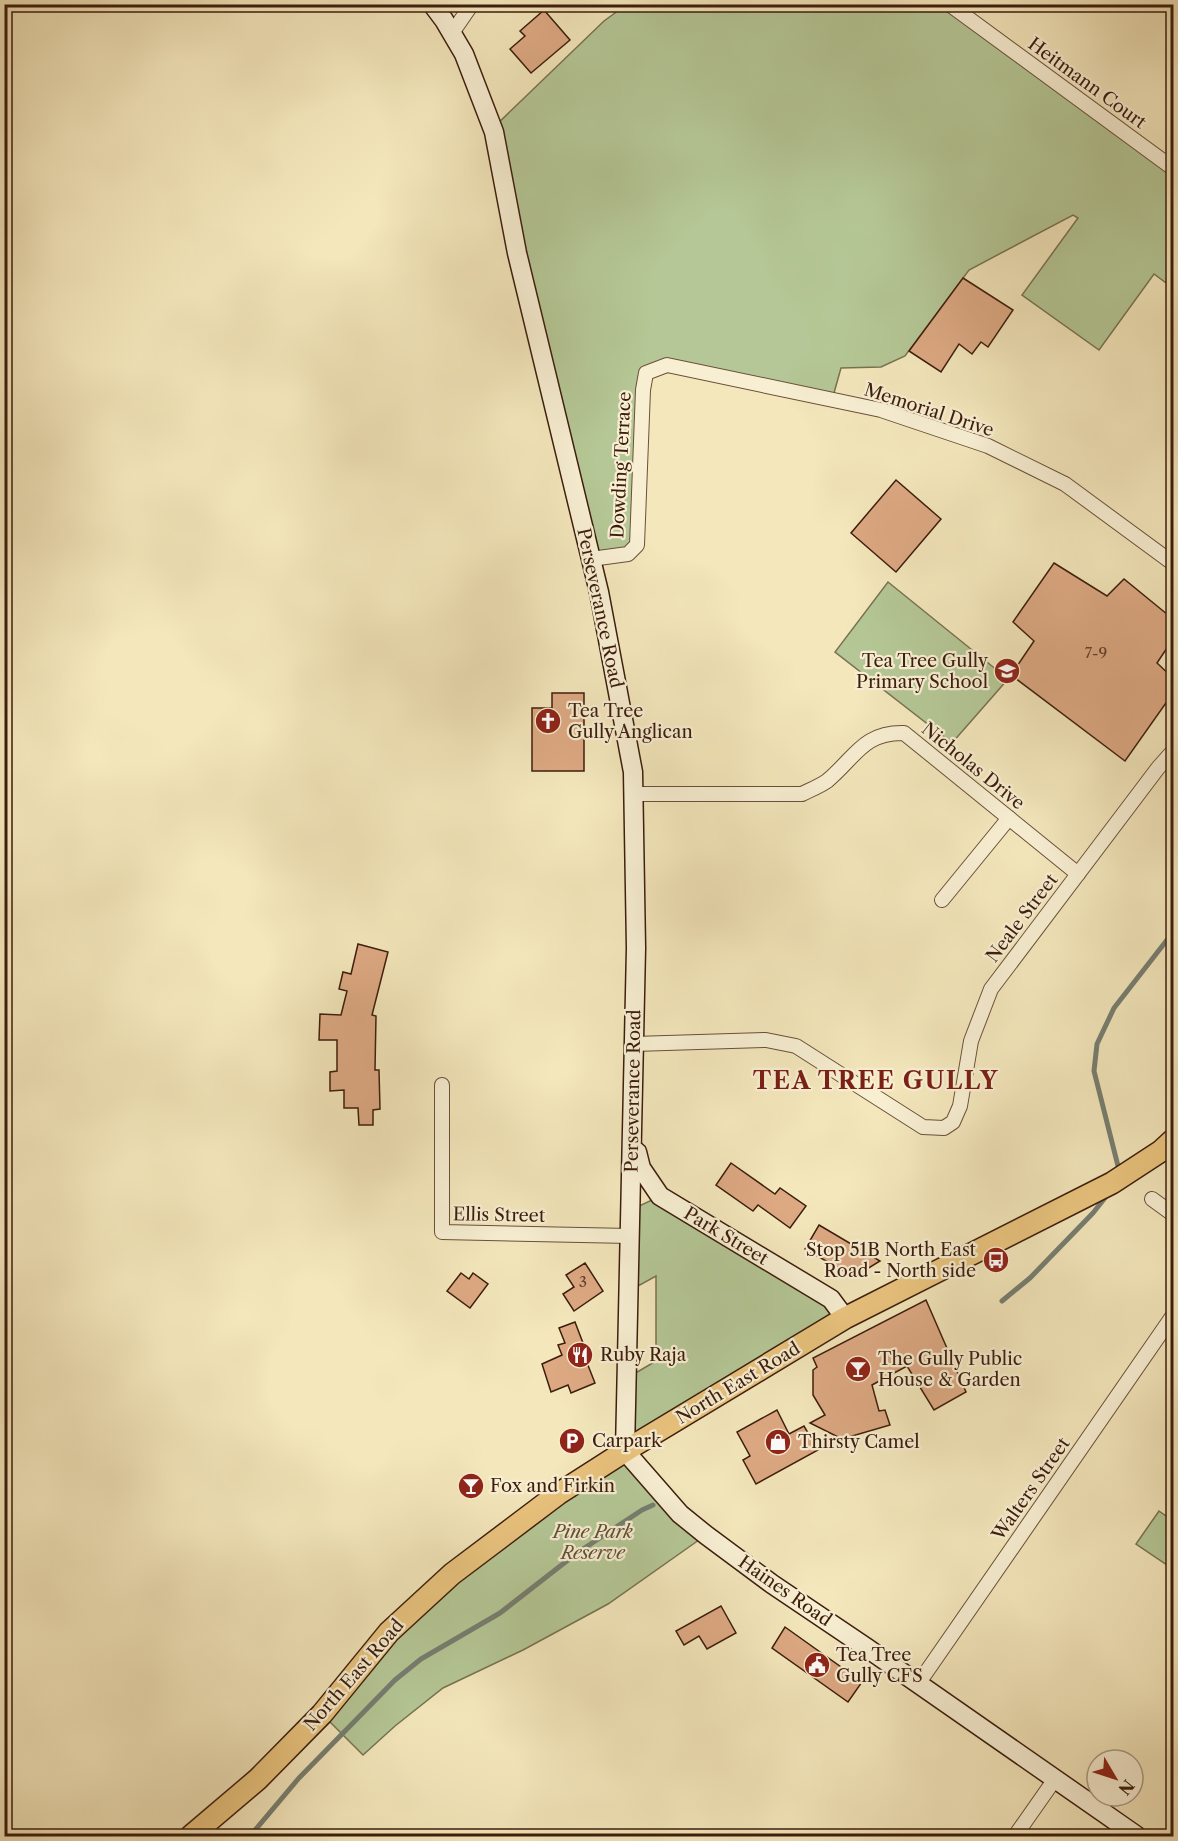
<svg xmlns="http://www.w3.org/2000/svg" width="1178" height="1841" viewBox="0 0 1178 1841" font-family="'Libre Caslon Text',serif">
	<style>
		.green { fill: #b5c796; stroke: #787252; stroke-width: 1.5 }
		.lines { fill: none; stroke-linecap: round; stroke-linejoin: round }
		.stream { stroke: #767e71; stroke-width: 5 }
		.building { fill: #dda983; stroke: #3c1d0d; stroke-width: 1.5 }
		.street-casing { stroke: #6a5039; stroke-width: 16 }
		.secondary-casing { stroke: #3c1d0d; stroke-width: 21 }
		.primary-casing { stroke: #3c1d0d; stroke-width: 24 }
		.street { stroke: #f8efd3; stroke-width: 14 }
		.secondary { stroke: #f8efd3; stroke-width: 18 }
		.primary { stroke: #eac47e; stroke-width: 21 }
		.labels { text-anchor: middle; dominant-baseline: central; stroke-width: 4.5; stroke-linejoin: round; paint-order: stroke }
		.number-label { font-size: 15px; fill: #64402a }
		.street-label { font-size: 18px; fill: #3c1d0d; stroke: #f8efd3 }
		.poi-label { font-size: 18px; fill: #3c1d0d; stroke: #f8efd3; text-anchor: start }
		.park-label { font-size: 18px; font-style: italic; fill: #605036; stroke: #f8efd3 }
		.district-label { font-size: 24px; font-weight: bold; letter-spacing: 1.5px; fill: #7a1f14; stroke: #f8efd3 }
	</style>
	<rect width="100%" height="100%" fill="#f4e7bc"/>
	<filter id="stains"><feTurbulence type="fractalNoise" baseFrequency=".00333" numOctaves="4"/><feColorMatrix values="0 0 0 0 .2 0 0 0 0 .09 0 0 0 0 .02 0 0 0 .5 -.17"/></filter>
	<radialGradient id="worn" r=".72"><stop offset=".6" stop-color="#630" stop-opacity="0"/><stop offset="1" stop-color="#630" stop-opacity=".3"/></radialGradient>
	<g class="green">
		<path d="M626,5H949L1173,169V288L1154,274L1099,350L1022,295L1078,218L1073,215L969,270L905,356L881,367L841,368L832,400L667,365L646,373L637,545L591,559L492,129L604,21Z"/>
		<path d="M888,582L1008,679L952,743L835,652Z"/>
		<path d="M660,1196L845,1318L626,1451L706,1535L608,1604L523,1650L443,1688L395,1726L363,1755L322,1714L389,1632L625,1451L627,1378L656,1361V1276L629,1291L631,1210Z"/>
		<path d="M1159,1511L1173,1521V1569L1136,1544Z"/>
	</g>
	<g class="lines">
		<g class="stream">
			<path d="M1118,1166L1094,1071L1097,1044L1114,1008L1174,931"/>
			<path d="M1002,1301L1030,1278L1093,1213L1108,1194"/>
			<path d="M250,1836L299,1778L395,1680L421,1659L500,1613L577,1553L642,1510L653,1505"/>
		</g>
	</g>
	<g class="building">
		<path d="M544,10L570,40L531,73L510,49L525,36L520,31Z"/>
		<path d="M963,278L1013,310L988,347L981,342L972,354L959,344L941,372L909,351Z"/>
		<path d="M896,480L941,519L896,572L851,533Z"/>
		<path d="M1054,563L1107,596L1124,579L1173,619V639L1157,663L1173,678V693L1125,761L1011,675L1034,641L1013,622Z"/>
		<path d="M552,693H584V771H532V708H552Z"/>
		<path d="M358,944L388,952L372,1015L376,1016L375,1070H379L380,1109L373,1110V1125H359L358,1108H344V1090L330,1091V1072L337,1071V1040H319L320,1014L341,1015L347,991L339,989L343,972L351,974Z"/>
		<path d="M731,1163L775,1194L780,1188L806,1206L790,1228L758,1205L753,1211L716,1185Z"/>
		<path d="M819,1225L880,1261L854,1277L805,1249Z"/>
		<path d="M585,1263L603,1291L574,1311L563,1294L574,1287L566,1275Z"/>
		<path d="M461,1273L469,1279L473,1273L488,1284L470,1308L447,1291Z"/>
		<path d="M926,1300L966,1392L934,1410L907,1366L872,1385L879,1411L885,1410L890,1425L842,1439L810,1423L825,1415L813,1395V1370L817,1367L813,1358Z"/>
		<path d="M575,1322L583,1343L580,1345L595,1383L571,1393L568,1385L551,1392L542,1364L562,1355L558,1345L565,1343L559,1328Z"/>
		<path d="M777,1410L789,1434L804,1426L818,1450L756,1484L743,1460L750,1456L737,1432Z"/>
		<path d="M721,1606L736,1633L707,1649L699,1636L684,1645L676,1631Z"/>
		<path d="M785,1627L862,1682L848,1702L772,1648Z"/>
	</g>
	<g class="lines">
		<g class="street-casing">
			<g id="street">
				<path d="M949,4L1174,169"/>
				<path d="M452,33L472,4"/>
				<path d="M591,559L628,554L637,545L643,390L646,373L667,365L881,410L988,446L1065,484L1174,564"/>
				<path d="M634,794H802C810,790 820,786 827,781C855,758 863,732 904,733L1078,874"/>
				<path d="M942,900L1009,818"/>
				<path d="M634,1044L766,1040L796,1046L923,1127L944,1128L953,1122L960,1106L971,1041L991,989L1158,768L1174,750"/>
				<path d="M442,1085V1232L630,1236"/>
				<path d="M1152,1199L1174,1215"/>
				<path d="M918,1684L1174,1314"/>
				<path d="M1015,1836L1055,1779"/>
			</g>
		</g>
		<g class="secondary-casing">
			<g id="secondary">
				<path d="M432,4L444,20L464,54L494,132L517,253L599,592L633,772L636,948L625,1451L680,1514L706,1535L772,1584L867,1648L1137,1836"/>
				<path d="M637,1152L641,1168L660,1196L831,1299L845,1318"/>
			</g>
		</g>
		<g class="primary-casing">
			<path id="primary" d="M191,1836L258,1779L322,1714L389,1632L452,1574L558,1494L633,1446L845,1318L1112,1183L1161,1151L1174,1139"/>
		</g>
		<use href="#street" class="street"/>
		<use href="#secondary" class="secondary"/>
		<use href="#primary" class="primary"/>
	</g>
	<defs>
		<g id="school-disc" transform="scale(1.35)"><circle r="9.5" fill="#8f2418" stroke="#f8efd3"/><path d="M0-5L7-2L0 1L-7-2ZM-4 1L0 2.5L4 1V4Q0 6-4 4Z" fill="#fff"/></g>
		<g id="church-disc" transform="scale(1.35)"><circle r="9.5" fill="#8f2418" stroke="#f8efd3"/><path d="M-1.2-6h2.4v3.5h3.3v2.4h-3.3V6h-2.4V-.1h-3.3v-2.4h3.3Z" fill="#fff"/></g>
		<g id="bus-disc" transform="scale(1.35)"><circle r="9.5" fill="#8f2418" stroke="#f8efd3"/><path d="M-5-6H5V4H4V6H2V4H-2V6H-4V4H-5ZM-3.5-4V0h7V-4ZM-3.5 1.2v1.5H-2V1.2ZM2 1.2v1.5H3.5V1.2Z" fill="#fff"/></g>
		<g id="restaurant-disc" transform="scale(1.35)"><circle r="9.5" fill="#8f2418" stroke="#f8efd3"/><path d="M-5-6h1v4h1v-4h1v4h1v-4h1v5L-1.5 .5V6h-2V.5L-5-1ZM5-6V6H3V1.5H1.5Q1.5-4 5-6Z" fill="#fff"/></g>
		<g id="bar-disc" transform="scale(1.35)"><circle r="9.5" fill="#8f2418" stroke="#f8efd3"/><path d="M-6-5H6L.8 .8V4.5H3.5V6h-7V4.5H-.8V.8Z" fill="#fff"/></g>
		<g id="parking-disc" transform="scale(1.35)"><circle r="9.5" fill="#8f2418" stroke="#f8efd3"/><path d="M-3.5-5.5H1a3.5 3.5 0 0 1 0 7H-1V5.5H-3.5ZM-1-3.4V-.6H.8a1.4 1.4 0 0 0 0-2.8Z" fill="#fff"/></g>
		<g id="shop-disc" transform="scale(1.35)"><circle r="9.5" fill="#8f2418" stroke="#f8efd3"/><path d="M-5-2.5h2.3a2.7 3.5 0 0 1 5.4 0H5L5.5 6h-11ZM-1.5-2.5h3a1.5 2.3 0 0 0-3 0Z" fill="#fff"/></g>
		<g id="civic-disc" transform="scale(1.35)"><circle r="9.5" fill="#8f2418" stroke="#f8efd3"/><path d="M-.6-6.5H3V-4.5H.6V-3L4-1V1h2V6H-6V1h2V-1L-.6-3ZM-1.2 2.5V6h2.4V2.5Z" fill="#fff"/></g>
	</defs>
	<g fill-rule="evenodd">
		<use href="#school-disc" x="1007" y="671"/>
		<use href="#church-disc" x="548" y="721"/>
		<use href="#bus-disc" x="996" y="1260"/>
		<use href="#restaurant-disc" x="580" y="1355"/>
		<use href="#bar-disc" x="858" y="1369"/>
		<use href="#parking-disc" x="572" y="1441"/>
		<use href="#shop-disc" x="778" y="1442"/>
		<use href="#bar-disc" x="471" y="1486"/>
		<use href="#civic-disc" x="817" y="1665"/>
	</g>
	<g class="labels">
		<g class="number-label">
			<text x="1096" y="652">7-9</text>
			<text x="583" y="1281">3</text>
		</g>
		<g class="street-label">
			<text transform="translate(1087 83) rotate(36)">Heitmann Court</text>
			<text transform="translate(929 410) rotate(18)">Memorial Drive</text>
			<text transform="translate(621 465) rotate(-87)">Dowding Terrace</text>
			<text transform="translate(600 608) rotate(78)">Perseverance Road</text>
			<text transform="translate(973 766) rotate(39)">Nicholas Drive</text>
			<text transform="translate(1022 918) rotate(-53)">Neale Street</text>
			<text transform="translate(633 1091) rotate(-89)">Perseverance Road</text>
			<text transform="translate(499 1215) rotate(1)">Ellis Street</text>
			<text transform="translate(726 1236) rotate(31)">Park Street</text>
			<text transform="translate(738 1383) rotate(-31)">North East Road</text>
			<text transform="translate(1031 1489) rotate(-55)">Walters Street</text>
			<text transform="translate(785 1591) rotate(35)">Haines Road</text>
			<text transform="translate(354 1675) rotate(-49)">North East Road</text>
		</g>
		<g class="poi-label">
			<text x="988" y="661" text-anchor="end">Tea Tree Gully<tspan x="988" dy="21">Primary School</tspan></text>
			<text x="568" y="711">Tea Tree<tspan x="568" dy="21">Gully Anglican</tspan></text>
			<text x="976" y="1250" text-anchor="end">Stop 51B North East<tspan x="976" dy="21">Road - North side</tspan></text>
			<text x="600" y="1355">Ruby Raja</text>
			<text x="878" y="1359">The Gully Public<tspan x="878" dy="21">House &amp; Garden</tspan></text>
			<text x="592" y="1441">Carpark</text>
			<text x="798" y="1442">Thirsty Camel</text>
			<text x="490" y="1486">Fox and Firkin</text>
			<text x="836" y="1655">Tea Tree<tspan x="836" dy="21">Gully CFS</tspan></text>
		</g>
		<g class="park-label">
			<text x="593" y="1532">Pine Park<tspan x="593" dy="21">Reserve</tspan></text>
		</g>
		<g class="district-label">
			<text x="876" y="1080">TEA TREE GULLY</text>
		</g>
	</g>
	<rect width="1178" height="1841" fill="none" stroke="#f4e7bc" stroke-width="24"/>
	<rect x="6" y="6" width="1166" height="1829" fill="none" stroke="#3c1d0d" stroke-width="3"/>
	<rect x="12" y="12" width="1154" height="1817" fill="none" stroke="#3c1d0d" stroke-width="1.5"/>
	<g transform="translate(1115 1778) rotate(129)"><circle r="28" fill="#f8efd3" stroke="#ad9b84" stroke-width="1.5"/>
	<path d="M0-4.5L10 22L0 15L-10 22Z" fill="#8f2418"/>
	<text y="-9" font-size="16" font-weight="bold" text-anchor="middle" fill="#3c1d0d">N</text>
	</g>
	<rect width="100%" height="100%" filter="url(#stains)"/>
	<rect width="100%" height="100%" fill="url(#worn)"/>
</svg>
